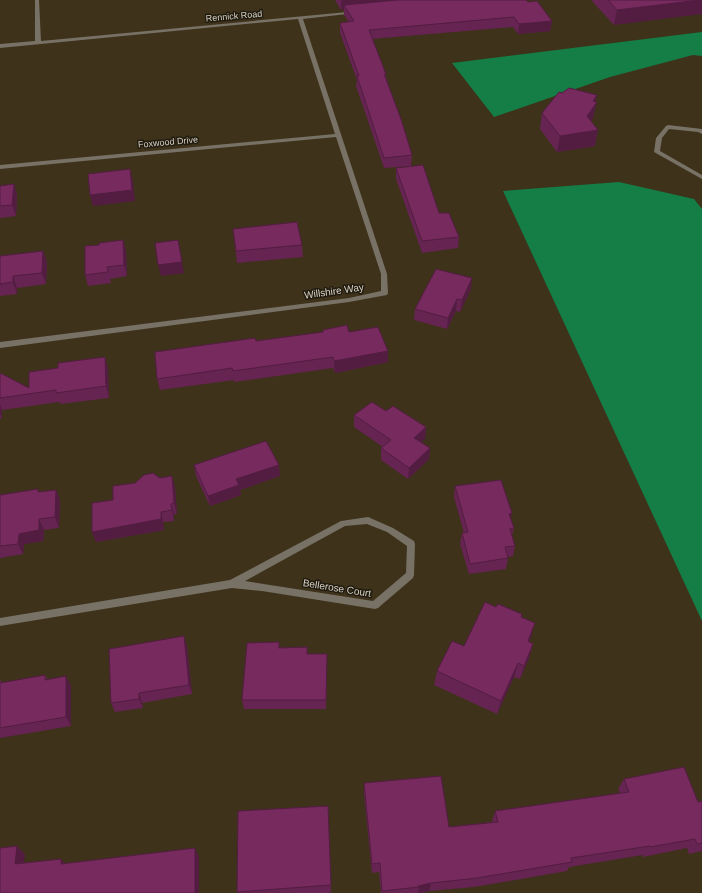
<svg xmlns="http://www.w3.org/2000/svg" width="702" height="893" viewBox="0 0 702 893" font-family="Helvetica,sans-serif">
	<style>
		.forest { fill: #157d46 }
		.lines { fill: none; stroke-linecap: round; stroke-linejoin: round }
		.minor { fill: #777166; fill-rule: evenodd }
		.wall { fill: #652451 }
		.shaded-wall { fill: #531d42 }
		.building { fill: #762a5e; stroke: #531d42 }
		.labels { text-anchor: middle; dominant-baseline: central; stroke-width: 3; stroke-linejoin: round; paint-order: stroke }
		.far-street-label { font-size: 9px; fill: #d8d1c3; stroke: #201b10 }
		.street-label { font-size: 10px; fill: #d8d1c3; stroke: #201b10 }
	</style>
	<rect width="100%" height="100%" fill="#3e321a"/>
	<g class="forest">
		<path d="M702,32V56L693,55L610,77L494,117L452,63Z"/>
		<path d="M619,182L694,199L702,209V621L503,191Z"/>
	</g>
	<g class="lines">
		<g class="minor">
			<path d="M35,0H39L41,41L358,11V12L356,13L303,19L387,274L388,293L387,295L349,302L0,348V342L349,298L381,291V274L336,137L0,169V165L335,134L298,19L0,48V44L35,41Z"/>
			<path d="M668,125L702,129V134L698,132L669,129L662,138L660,151L702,175V179L654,152L656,138L666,126Z"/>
			<path d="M368,517L393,528L414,541L415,544L414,575L413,578L378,608L375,609L262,591L232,588L0,626V618L230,580L341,521ZM367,524L387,532L407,546L406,573L373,601L245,581L345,526Z"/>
		</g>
	</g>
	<g class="wall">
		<path d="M335,0H526L528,2L552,21L550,31L518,34L513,27L372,39L386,74V77L412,155L411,166L384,168L356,86L357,80L340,33V23L349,22L344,15V9L341,10Z"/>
		<path d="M593,0H702L614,25L592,1Z"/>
		<path d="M596,102L593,118L591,121L595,146L557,152L540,129L542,113Z"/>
		<path d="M396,168L439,213L459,237L458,248L422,253L396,179Z"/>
		<path d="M14,184L17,195L16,216L0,218V186Z"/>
		<path d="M233,229L302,245L303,257L237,263Z"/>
		<path d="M123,240L126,251L127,276L110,279L111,283L88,286L85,275L99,245Z"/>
		<path d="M43,251L47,262L46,284L17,288V294L0,296V256Z"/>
		<path d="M471,289L460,312L456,311L447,329L414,320L415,309Z"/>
		<path d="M323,330L349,332L388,362L335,373L333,368L234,382V380L160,390L157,379L256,341L323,332Z"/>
		<path d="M108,368L109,398L60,404L59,402L2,410V418L0,419V373L29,388Z"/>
		<path d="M386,411L426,427L425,439L421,442L430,448L429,459L408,479L381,460V448L383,447L354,427V415Z"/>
		<path d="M194,465L280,476L240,490L241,495L210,506L196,476Z"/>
		<path d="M160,478L175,487L177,514H174V521L163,522L164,530L96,542L92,532L113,500L135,483Z"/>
		<path d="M455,486L511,519L514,528L512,535L515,546L513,556L508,557V558L506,569L469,574L460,544L462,533H464L454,497Z"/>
		<path d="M56,490L60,500L59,528L44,530L43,541L24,544L23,554L0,558V495L40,492Z"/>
		<path d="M496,607L521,617L531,637L529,642L533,644L529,658L520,679L514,677L497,714L434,685L437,671L464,646Z"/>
		<path d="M187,646L192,694L142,703L143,708L115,712L111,703Z"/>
		<path d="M307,647L308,654L327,664L326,709H244L242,700L280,648Z"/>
		<path d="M45,675L48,680L71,686V726L0,738V679L2,683Z"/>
		<path d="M624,779L698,802L702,801V851L689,854L687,848L643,857V855L569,867L567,871L474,887L429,891L422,893H381L379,872L372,873L364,794V783L449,827L492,822L495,811L620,793L618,789Z"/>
		<path d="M328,806L331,893H238L237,892Z"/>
	</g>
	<g class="shaded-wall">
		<path d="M341,0H439L344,5V9L341,10Z"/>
		<path d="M702,0V14L614,25L617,10Z"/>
		<path d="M552,21L550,31L518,34L519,24Z"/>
		<path d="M597,95L595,104L597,102L593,118L584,132L587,116L593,101Z"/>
		<path d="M598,130L595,146L557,152L560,136Z"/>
		<path d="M130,169L133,181L135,201L93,206L90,195Z"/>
		<path d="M14,184L17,195L16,216L12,205Z"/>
		<path d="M123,240L126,251L127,276L124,265Z"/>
		<path d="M43,251L47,262L46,284L42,273Z"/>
		<path d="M180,251L184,273L161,276L158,265Z"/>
		<path d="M13,276L17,288V294L13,282Z"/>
		<path d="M472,278L471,289L460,312L462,300Z"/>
		<path d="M457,299L456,311L447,329L448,318Z"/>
		<path d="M388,351V362L335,373L334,361Z"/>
		<path d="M105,357L108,368L109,398L106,386Z"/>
		<path d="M0,404L2,410V418L0,414Z"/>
		<path d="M426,427L425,439L413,449L414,438Z"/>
		<path d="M430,448L429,459L408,479L409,468Z"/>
		<path d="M279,465L280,476L240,490L241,495L210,506L208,496L236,479Z"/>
		<path d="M172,476L175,487L177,514L174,503Z"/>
		<path d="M56,490L60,500L59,528L55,517Z"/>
		<path d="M171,504L174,514V521L172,510Z"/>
		<path d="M161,512L163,522L164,530L96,542L92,532Z"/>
		<path d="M512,513L510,524L509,514Z"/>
		<path d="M39,519L44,530L43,541L24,544L23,554L18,544L19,534Z"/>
		<path d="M535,623L531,637L524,655L528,641Z"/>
		<path d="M184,636L187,646L192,694L189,685Z"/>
		<path d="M533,644L529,658L520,679L524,666Z"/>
		<path d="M518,663L514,677L497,714L501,701Z"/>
		<path d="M66,676L71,686V726L66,717Z"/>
		<path d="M139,693L142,703L143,708L139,699Z"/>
		<path d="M17,846L25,854L23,872L15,864Z"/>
		<path d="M195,848L199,857V893H195Z"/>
		<path d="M61,859L68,867L61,864Z"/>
		<path d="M431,883L429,891L422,893H418L419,887L418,886Z"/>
	</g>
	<g class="building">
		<path d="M398,0H526L528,2L537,1L552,21L519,24L514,17L369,30L386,74H384L401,119L412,155L384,158L357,76H359L340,23L354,21L344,5Z"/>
		<path d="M608,0H700L617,10Z"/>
		<path d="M569,88L597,95L593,101L597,102L587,116L598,130L560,136L542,113L559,92L562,93Z"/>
		<path d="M423,165L439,213H449L459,237L422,241L396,168Z"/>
		<path d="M130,169L132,190L90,195L88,174Z"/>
		<path d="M14,184L12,205L0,206V186Z"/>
		<path d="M297,222L302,245L236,251L233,229Z"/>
		<path d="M123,240L124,265L107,267L108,272L85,275V246L99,245V243Z"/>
		<path d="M178,240L182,262L158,265L155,243Z"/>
		<path d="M43,251L42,273L13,276V282L0,284V256Z"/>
		<path d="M436,269L472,278L462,300L457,299L448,318L415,309Z"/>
		<path d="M347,325L349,332L378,327L388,351L334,361L333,357L233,371L232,368L157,379L155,354V352L255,338L256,341L323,332V330Z"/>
		<path d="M105,357L106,386L56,393V390L0,398V373L29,388V372L58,368V363Z"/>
		<path d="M372,402L386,411L393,406L426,427L414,438L430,448L409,468L381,448L391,440L354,415Z"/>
		<path d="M266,441L279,465L236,479L239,485L208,496L194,465Z"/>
		<path d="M153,473L160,478L172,476L174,503L171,504L172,510L161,512V519L92,532V503L113,500V486L135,483L144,475Z"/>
		<path d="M501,480L512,513L509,514L514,528L510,529L515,546L505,547L508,558L470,564L462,533L468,532L455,486Z"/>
		<path d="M38,489V492L56,490L55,517L39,519V530L19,534L18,544L0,546V495Z"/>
		<path d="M485,602L496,607L498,604L522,614L521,617L535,623L528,641L533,644L524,666L518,663L501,701L437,671L452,641L464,646Z"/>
		<path d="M184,636L189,685L139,693V699L111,703L109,649Z"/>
		<path d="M279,642V648L307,647V654H327L326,700H242L247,643Z"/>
		<path d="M45,675V680L66,676V717L0,728V683Z"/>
		<path d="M684,767L698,802L702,801V843L697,844L695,839L650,847V846L571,858L572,862L477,878L431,883L418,886L419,887L382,891L380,863L372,864L364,783L441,776L449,827L498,822L495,811L629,792L624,779Z"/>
		<path d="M328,806L331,885L237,892L238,811Z"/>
		<path d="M17,846L15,864L61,859V864L195,848V893H0V848Z"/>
	</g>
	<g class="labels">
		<g class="far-street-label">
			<text transform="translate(234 16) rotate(-5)">Rennick Road</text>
			<text transform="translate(168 142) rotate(-5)">Foxwood Drive</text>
		</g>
		<g class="street-label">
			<text transform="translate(334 291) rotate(-8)">Willshire Way</text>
			<text transform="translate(337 588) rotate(9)">Bellerose Court</text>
		</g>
	</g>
</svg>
